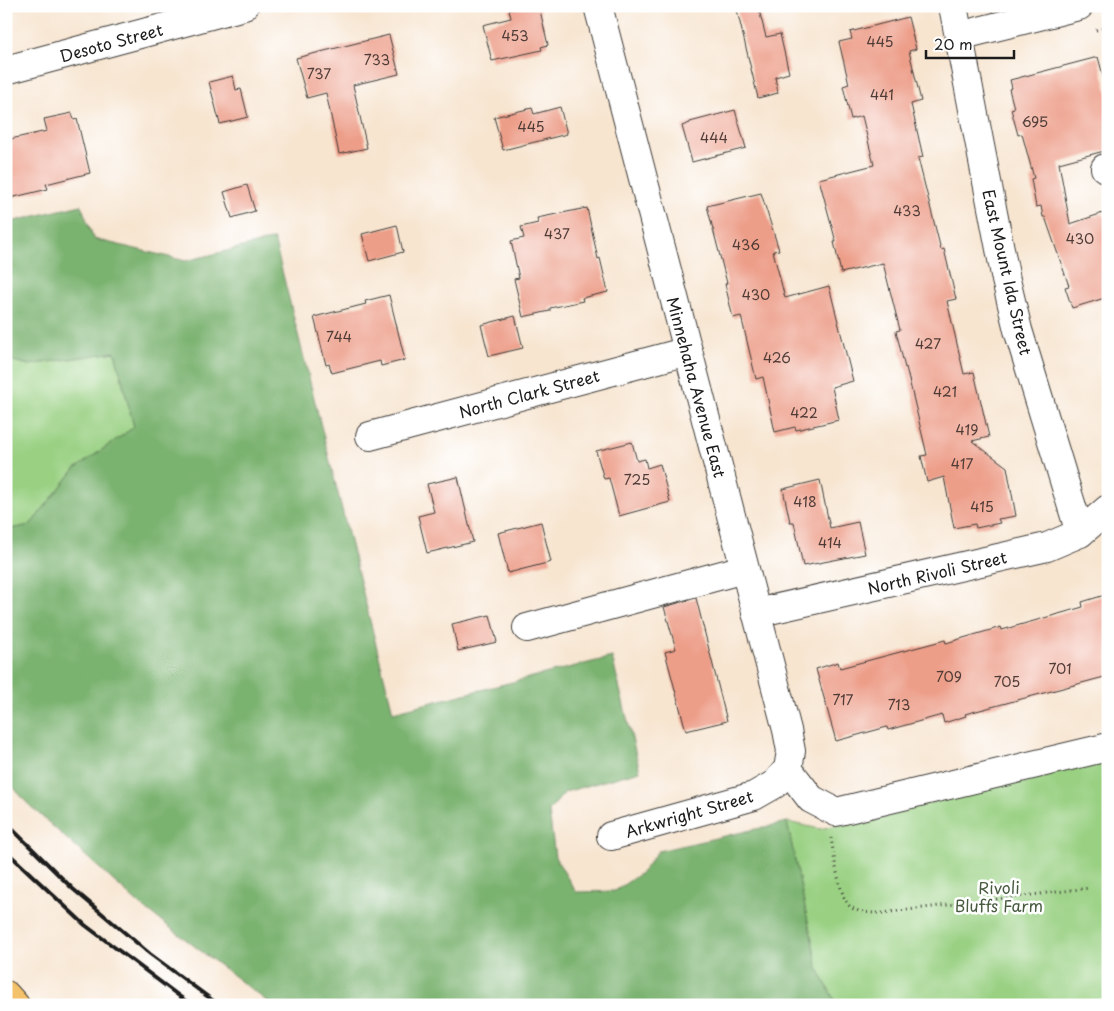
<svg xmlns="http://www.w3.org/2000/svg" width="1114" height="1011" viewBox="0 0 1114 1011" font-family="'Playpen Sans',sans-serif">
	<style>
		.green { fill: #99d082; stroke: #5a764f }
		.forest { fill: #7ab270; stroke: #4b6746 }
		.building { fill: #ed9e89 }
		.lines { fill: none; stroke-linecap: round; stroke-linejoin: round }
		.minor-casing { stroke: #3d3a37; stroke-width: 30 }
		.major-casing { stroke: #3d3a37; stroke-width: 30 }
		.path { stroke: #3d3a37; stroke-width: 3; stroke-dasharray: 1 4; stroke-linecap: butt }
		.minor { stroke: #fff; stroke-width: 28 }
		.major { stroke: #f4c26a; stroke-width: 28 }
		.rail { stroke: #1c1c1c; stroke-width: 4 }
		.labels { text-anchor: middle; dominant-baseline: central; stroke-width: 5; stroke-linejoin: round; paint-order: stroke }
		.number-label { font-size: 14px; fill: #503c37 }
		.street-label { font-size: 16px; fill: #1c1c1c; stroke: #fff }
		.park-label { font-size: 16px; fill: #485b40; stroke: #fff }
	</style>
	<rect width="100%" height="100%" fill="#fff"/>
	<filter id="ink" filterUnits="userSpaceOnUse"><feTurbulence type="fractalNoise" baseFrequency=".02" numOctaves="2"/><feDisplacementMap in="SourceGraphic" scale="10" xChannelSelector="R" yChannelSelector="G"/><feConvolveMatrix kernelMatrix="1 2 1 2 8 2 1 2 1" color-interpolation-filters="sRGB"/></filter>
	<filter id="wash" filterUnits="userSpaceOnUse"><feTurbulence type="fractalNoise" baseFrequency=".0096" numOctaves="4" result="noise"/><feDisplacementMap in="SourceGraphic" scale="20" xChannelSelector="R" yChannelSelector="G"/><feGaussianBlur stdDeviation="1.12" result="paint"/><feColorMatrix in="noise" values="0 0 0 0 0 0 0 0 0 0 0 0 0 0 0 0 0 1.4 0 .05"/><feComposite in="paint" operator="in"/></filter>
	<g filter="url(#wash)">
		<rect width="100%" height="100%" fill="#f7e5d0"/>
		<g class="green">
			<path d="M115,352L134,427L75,469L30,525L6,530V359L29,365Z"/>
			<path d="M1108,759V1005H837L818,969L787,822L820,829Z"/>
		</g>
		<path class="forest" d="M81,205L94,239L186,261L274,239L393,712L612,657L640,771L565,792L549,811L555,857L576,892L615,891L642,872L658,851L787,822L818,969L837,1005H272L139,904L28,804L6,779V530L30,525L75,469L134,427L115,352L29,365L6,359V223Z"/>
		<g id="blocks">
			<g class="building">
				<path d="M524,6H539L548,45L541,47L542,50L492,61L483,25L511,18L509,10Z"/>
				<path d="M736,6H758L766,37L780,34L789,73L775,77L778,93L758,98Z"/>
				<path d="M908,17L916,49L909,51L921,101L911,104L923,157L918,158L941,250L944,249L956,299L947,301L964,374L974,372L989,437L972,441L1007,467L1016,516L998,519L1000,523L976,528L975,524L954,528L944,477L927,482L921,456L927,455L906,367L905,368L896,331L900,330L883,263L841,273L834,242H836L819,179L874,165L862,116L851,119L843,86L849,84L839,42L852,39L850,32Z"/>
				<path d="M389,35L399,74L353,85L367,148L339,154L326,93L307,98L296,58Z"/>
				<path d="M1098,57L1108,94V150L1059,163L1070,224L1103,213L1108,226V297L1072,308L1065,287L1069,286L1045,217H1043L1041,206L1036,207L1031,179L1034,178L1022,134L1018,135L1011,109L1014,108L1009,89L1012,88L1010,80Z"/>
				<path d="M233,76L236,90L241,89L248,117L220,124L209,82Z"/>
				<path d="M560,107L567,134L503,150L494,117L532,108L534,114Z"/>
				<path d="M735,110L746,148L692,162L682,126L690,123V122Z"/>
				<path d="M72,113L74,120L77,119L90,173L46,184L48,189L10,198L6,182V140L47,131L44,119Z"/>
				<path d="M247,185L255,211L232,218L224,192Z"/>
				<path d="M761,193L779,250L773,251L785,298L829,286L853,381L832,387L839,420L796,430L795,427L775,432L763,377L756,379L741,316L733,318L725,284L727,283L707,206Z"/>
				<path d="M587,208L598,259L600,258L608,292L582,298L583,301L550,308V311L523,317L514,279L519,278L511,241L524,238L521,227L538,223L537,218Z"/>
				<path d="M397,225L403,252L369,261L362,234Z"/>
				<path d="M389,295L405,360L381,366L380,361L332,373L329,364L326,365L314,317L366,304L365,301Z"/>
				<path d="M515,316L523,348L489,356L481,325Z"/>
				<path d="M632,442L637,461L645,459L647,468L660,464L670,502L619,516L609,478L604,479L596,451Z"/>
				<path d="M458,477L473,542L427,553L418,516L434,512L427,484Z"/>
				<path d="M820,480L830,528L858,522L865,554L803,566L794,522H790L783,489Z"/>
				<path d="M541,522L551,562L508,573L498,533Z"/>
				<path d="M1108,594V676L965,714L966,716L944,723L942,715L888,730L887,727L836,741L816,669L838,662L840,668L945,640L946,643L1001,627L1002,630L1083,607L1082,602Z"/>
				<path d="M696,598L727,721L686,731L665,652L676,649L664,607Z"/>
				<path d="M490,615L497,642L458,651L452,624Z"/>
			</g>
		</g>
	</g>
	<g filter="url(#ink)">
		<use href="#blocks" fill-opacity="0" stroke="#3d3a37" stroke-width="1"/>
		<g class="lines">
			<g class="minor-casing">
				<g id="minor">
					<path d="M598,6L787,730L791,751L788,769"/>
					<path d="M953,6L1006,280L1018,330L1080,533"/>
					<path d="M959,36L1079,6"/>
					<path d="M6,70L244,6"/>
					<path d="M1105,168L1108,167"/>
					<path d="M370,436L688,351"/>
					<path d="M756,613L1047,547L1080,533L1108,509"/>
					<path d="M527,628L744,569"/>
					<path d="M788,769L811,799L836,812L1108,747"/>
					<path d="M611,836L754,796L775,784L788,769"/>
				</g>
			</g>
			<g class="major-casing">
				<path id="major" d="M6,995L15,1005"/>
			</g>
			<g class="path">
				<path d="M1096,30L1108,27"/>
				<path d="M831,838C834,854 839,900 852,908C861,913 871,913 882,913L1089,888"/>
			</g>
			<use href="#minor" class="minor"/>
			<use href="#major" class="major"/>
			<g class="rail">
				<path d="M6,823L73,889L150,954L219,1005"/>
				<path d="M6,851L85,925L191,1005"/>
			</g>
		</g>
	</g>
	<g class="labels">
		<g class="number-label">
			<text x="515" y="35">453</text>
			<text x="880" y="41">445</text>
			<text x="377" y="59">733</text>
			<text x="319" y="73">737</text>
			<text x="882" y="94">441</text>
			<text x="1035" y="121">695</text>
			<text x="531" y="126">445</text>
			<text x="714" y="137">444</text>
			<text x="907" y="210">433</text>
			<text x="557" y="233">437</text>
			<text x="1080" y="238">430</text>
			<text x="746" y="244">436</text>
			<text x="756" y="294">430</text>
			<text x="339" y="336">744</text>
			<text x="928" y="343">427</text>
			<text x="777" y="357">426</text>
			<text x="945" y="391">421</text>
			<text x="804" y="412">422</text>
			<text x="967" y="429">419</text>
			<text x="962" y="463">417</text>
			<text x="637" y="479">725</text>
			<text x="805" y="501">418</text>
			<text x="982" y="506">415</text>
			<text x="830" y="542">414</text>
			<text x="1060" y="668">701</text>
			<text x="949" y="676">709</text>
			<text x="1007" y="681">705</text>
			<text x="843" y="699">717</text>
			<text x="899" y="704">713</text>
		</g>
		<g class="street-label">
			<text transform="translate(111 42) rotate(-15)">Desoto Street</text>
			<text transform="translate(1008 272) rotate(77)">East Mount Ida Street</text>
			<text transform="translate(697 387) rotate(75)">Minnehaha Avenue East</text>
			<text transform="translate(529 393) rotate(-15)">North Clark Street</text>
			<text transform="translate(937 572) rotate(-13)">North Rivoli Street</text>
			<text transform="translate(689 813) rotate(-16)">Arkwright Street</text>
		</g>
		<g class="park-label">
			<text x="999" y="887">Rivoli<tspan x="999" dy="18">Bluffs Farm</tspan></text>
		</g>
	</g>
	<rect width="1114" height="1011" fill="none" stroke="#fff" stroke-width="25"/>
	<path d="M926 50v8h88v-8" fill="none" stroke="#1c1c1c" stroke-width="2.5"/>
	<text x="934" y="50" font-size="15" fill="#1c1c1c" stroke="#ffffff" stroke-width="4" paint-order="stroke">20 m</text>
</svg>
